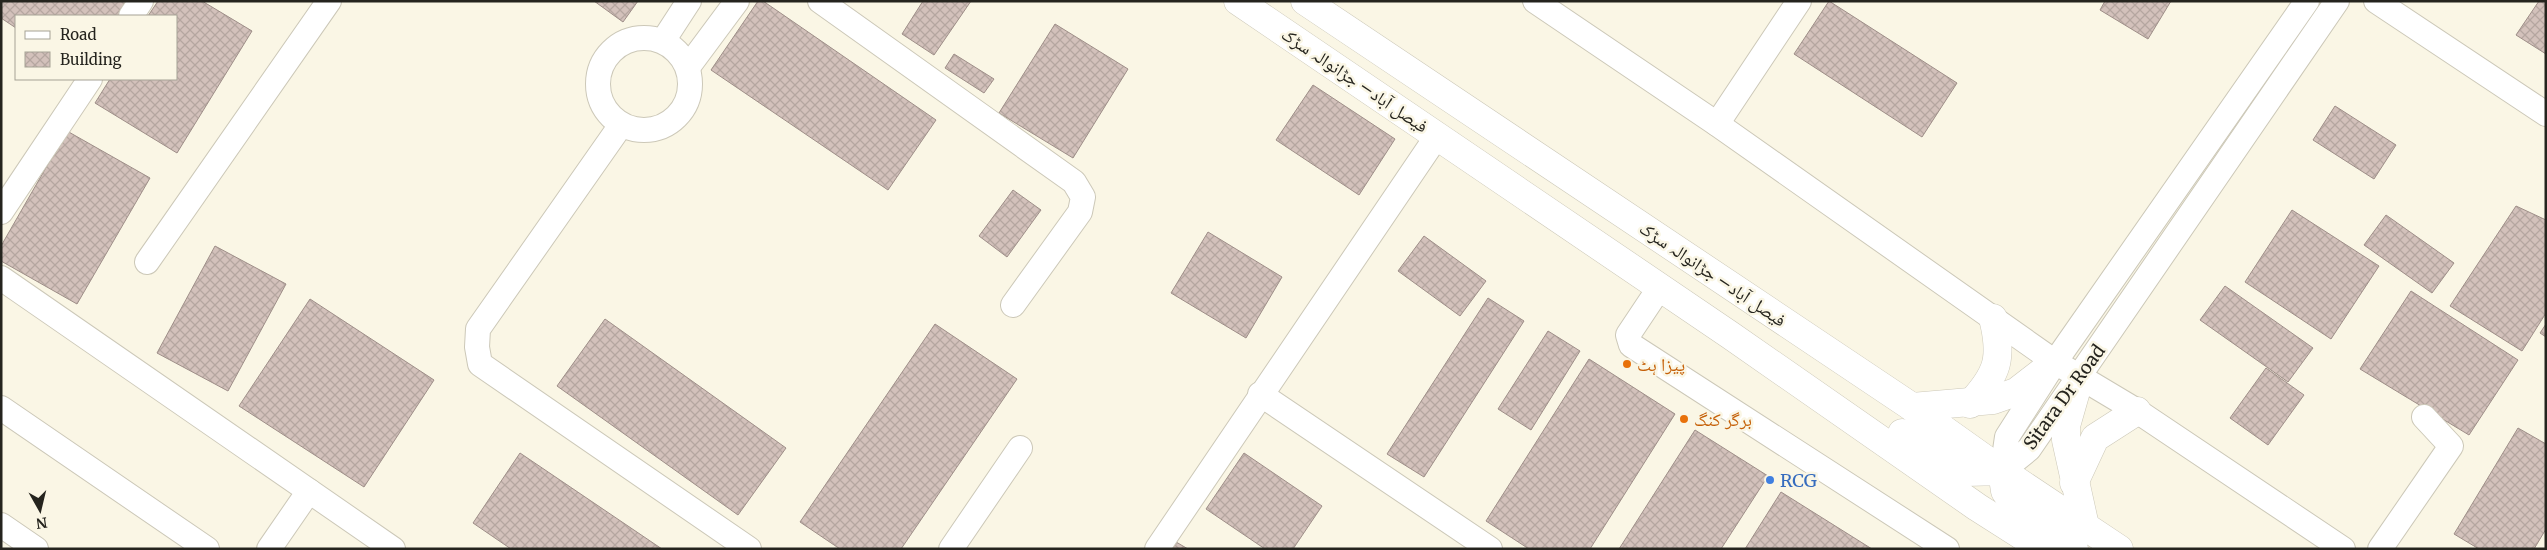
<svg xmlns="http://www.w3.org/2000/svg" width="2547" height="550" viewBox="0 0 2547 550" font-family="Merriweather,'Noto Naskh Arabic',serif">
	<style>
		.building { fill: url(#building-cross-hatch); stroke: #9e8e88 }
		.lines { fill: none; stroke-linecap: round; stroke-linejoin: round }
		.minor-casing { stroke: #ccc8b8; stroke-width: 26 }
		.major-casing { stroke: #ccc8b8; stroke-width: 29 }
		.minor { stroke: #fff; stroke-width: 24 }
		.major { stroke: #fff; stroke-width: 28 }
		.food-dot { fill: #e8710a; stroke: #faf6e5; stroke-width: 2 }
		.shop-dot { fill: #3f7fe0; stroke: #faf6e5; stroke-width: 2 }
		.labels { text-anchor: middle; dominant-baseline: central; stroke-width: 5; stroke-linejoin: round; paint-order: stroke }
		.street-label { font-size: 18px; fill: #25241e; stroke: #faf6e5 }
		.food-label { font-size: 18px; fill: #c56008; stroke: #faf6e5; text-anchor: start }
		.shop-label { font-size: 18px; fill: #366cbe; stroke: #faf6e5; text-anchor: start }
	</style>
	<defs>
		<pattern id="building-cross-hatch" width="8" height="8" patternUnits="userSpaceOnUse" patternTransform="scale(1.25)"><rect width="8" height="8" fill="#d3c1bb"/><path d="M0 0l8 8M0 8l8-8" fill="none" stroke="#b5a6a0"/></pattern>
	</defs>
	<rect width="100%" height="100%" fill="#faf6e5"/>
	<g class="building">
		<path d="M1,1H129L118,16H16V28L1,18Z"/>
		<path d="M158,1H202L252,31L177,153L95,103L110,79H176V16H148Z"/>
		<path d="M594,1H638L623,22Z"/>
		<path d="M758,1H763L936,120L888,190L711,70Z"/>
		<path d="M923,1H971L934,55L902,34Z"/>
		<path d="M1829,1L1957,83L1922,137L1794,54Z"/>
		<path d="M2105,1H2171L2148,39L2100,10Z"/>
		<path d="M2539,1H2546V54L2516,35Z"/>
		<path d="M1055,24L1128,69L1073,158L999,113Z"/>
		<path d="M954,54L994,79L984,93L945,68Z"/>
		<path d="M1313,85L1395,139L1359,195L1276,140Z"/>
		<path d="M2335,106L2396,145L2374,179L2313,140Z"/>
		<path d="M67,131L150,178L77,304L1,261V246Z"/>
		<path d="M1013,190L1041,210L1007,257L979,236Z"/>
		<path d="M2516,206L2546,220V313L2522,351L2450,306Z"/>
		<path d="M2292,210L2379,266L2331,339L2245,282Z"/>
		<path d="M2386,215L2454,263L2432,293L2364,245Z"/>
		<path d="M1208,232L1282,277L1246,338L1171,293Z"/>
		<path d="M1424,236L1486,281L1460,316L1398,271Z"/>
		<path d="M215,246L286,284L228,391L157,353Z"/>
		<path d="M2225,286L2313,348L2288,382L2200,320Z"/>
		<path d="M2411,291L2518,360L2469,435L2360,369Z"/>
		<path d="M1488,298L1524,321L1424,477L1387,454Z"/>
		<path d="M310,299L434,380L364,487L239,406Z"/>
		<path d="M605,319L786,448L738,515L557,386Z"/>
		<path d="M935,324L1017,379L901,549H840L800,522Z"/>
		<path d="M2546,324V337L2540,333Z"/>
		<path d="M1548,331L1580,351L1531,430L1498,409Z"/>
		<path d="M1589,359L1675,414L1590,549H1529L1486,521Z"/>
		<path d="M2266,368L2304,395L2268,445L2230,418Z"/>
		<path d="M2518,428L2546,444V529L2534,549H2479L2454,534Z"/>
		<path d="M1695,430L1768,476L1721,549H1619Z"/>
		<path d="M520,453L662,549H511L473,523Z"/>
		<path d="M1244,453L1322,506L1293,549H1265L1206,509Z"/>
		<path d="M1781,492L1872,549H1745Z"/>
		<path d="M1171,539L1188,549H1165Z"/>
	</g>
	<g class="lines">
		<g class="minor-casing">
			<g id="minor">
				<path d="M820,1L1074,182L1083,197L1080,212L1013,305"/>
				<path d="M1535,1L1717,124L2055,362L2137,411L2343,549"/>
				<path d="M2376,1L2546,114"/>
				<path d="M131,16L141,1"/>
				<circle cx="644" cy="84" r="46"/>
				<path d="M663,41L689,1"/>
				<path d="M688,67L737,1"/>
				<path d="M1717,124L1799,1"/>
				<path d="M621,125L478,329L477,347L480,364L749,549"/>
				<path d="M1,212L90,79"/>
				<path d="M147,262L329,1"/>
				<path d="M1,278L393,549"/>
				<path d="M1660,287L1628,335L1631,345L1947,549"/>
				<path d="M1260,394L1490,549"/>
				<path d="M1,408L207,549"/>
				<path d="M2002,471L2029,449L2337,1"/>
				<path d="M2002,471L2007,437L2055,362L2307,1"/>
				<path d="M1,525L36,549"/>
				<path d="M269,549L309,491"/>
				<path d="M951,549L1020,448"/>
				<path d="M1157,549L1437,136"/>
				<path d="M2380,549L2451,446L2424,417"/>
			</g>
		</g>
		<g class="major-casing">
			<g id="major">
				<path d="M1238,1L1730,335L1977,507L2043,549"/>
				<path d="M1305,1L1912,407L2002,471L2119,549"/>
				<path d="M2080,377L2066,426V440L2085,526"/>
				<path d="M1970,404C1998,374 2003,358 1993,318"/>
				<path d="M1912,407L1993,400L2016,392L2055,362"/>
				<path d="M1902,433L1966,472L2002,471L2005,491L2018,510L2074,549"/>
				<path d="M2074,483L2095,438L2137,411"/>
			</g>
		</g>
		<use href="#minor" class="minor"/>
		<use href="#major" class="major"/>
	</g>
	<g class="food-dot">
		<circle cx="1627" cy="364" r="5"/>
		<circle cx="1684" cy="419" r="5"/>
	</g>
	<circle class="shop-dot" cx="1770" cy="480" r="5"/>
	<g class="labels">
		<g class="street-label">
			<text transform="translate(1355 80) rotate(34)">فیصل آباد– جڑانوالہ سڑک</text>
			<text transform="translate(1713 274) rotate(34)">فیصل آباد– جڑانوالہ سڑک</text>
			<text transform="translate(2064 397) rotate(-54)">Sitara Dr Road</text>
		</g>
		<g class="food-label">
			<text x="1637" y="364">پیزا ہٹ</text>
			<text x="1694" y="419">برگر کنگ</text>
		</g>
		<g class="shop-label">
			<text x="1780" y="480">RCG</text>
		</g>
	</g>
	<rect width="2547" height="550" fill="none" stroke="#25241e" stroke-width="5"/>
	<rect x="15" y="15" width="162" height="65" fill="#faf6e5" stroke="#a5a295"/>
	<rect x="25" y="31" width="25" height="8" fill="#ffffff" stroke="#a5a295"/>
	<text x="60" y="40" font-size="15" fill="#25241e">Road</text>
	<rect x="25" y="52" width="25" height="15" fill="url(#building-cross-hatch)" stroke="#a5a295"/>
	<text x="60" y="65" font-size="15" fill="#25241e">Building</text>
	<g transform="translate(40 510) rotate(172)" stroke="#faf6e5" stroke-width="4" paint-order="stroke">
	<path d="M0-4L9 19L0 12L-9 19Z" fill="#25241e"/>
	<text y="-8" font-size="14" font-weight="bold" text-anchor="middle" fill="#25241e">N</text>
	</g>
</svg>
